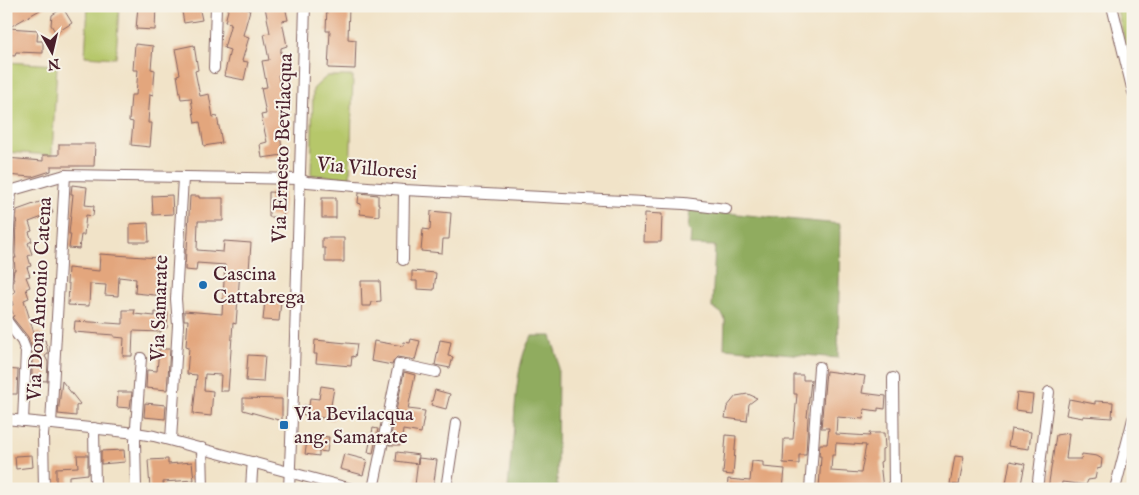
<svg xmlns="http://www.w3.org/2000/svg" width="1139" height="495" viewBox="0 0 1139 495" font-family="'IM FELL English',serif">
	<style>
		.green { fill: #b6c76a; stroke: #80734a }
		.forest { fill: #90ac5e; stroke: #6d6644 }
		.building { fill: #e3a67d; fill-rule: evenodd }
		.lines { fill: none; stroke-linecap: round; stroke-linejoin: round }
		.minor-casing { stroke: #846462; stroke-width: 12 }
		.minor { stroke: #fff; stroke-width: 10 }
		.poi-dot { fill: #1f6fb2; stroke: #f7f3e8; stroke-width: 2 }
		.labels { text-anchor: middle; dominant-baseline: central; stroke-width: 4; stroke-linejoin: round; paint-order: stroke }
		.street-label { font-size: 20px; fill: #4a1f2b; stroke: #f7f3e8 }
		.poi-label { font-size: 20px; fill: #4a1f2b; stroke: #f7f3e8; text-anchor: start }
	</style>
	<rect width="100%" height="100%" fill="#f7f3e8"/>
	<filter id="ink" filterUnits="userSpaceOnUse"><feTurbulence type="fractalNoise" baseFrequency=".02" numOctaves="2"/><feDisplacementMap in="SourceGraphic" scale="10" xChannelSelector="R" yChannelSelector="G"/><feConvolveMatrix kernelMatrix="1 2 1 2 8 2 1 2 1" color-interpolation-filters="sRGB"/></filter>
	<filter id="wash" filterUnits="userSpaceOnUse"><feTurbulence type="fractalNoise" baseFrequency=".0096" numOctaves="4" result="noise"/><feDisplacementMap in="SourceGraphic" scale="20" xChannelSelector="R" yChannelSelector="G"/><feGaussianBlur stdDeviation="1.12" result="paint"/><feColorMatrix in="noise" values="0 0 0 0 0 0 0 0 0 0 0 0 0 0 0 0 0 1.4 0 .05"/><feComposite in="paint" operator="in"/></filter>
	<g filter="url(#wash)">
		<rect width="100%" height="100%" fill="#f1e3c8"/>
		<g class="green">
			<path d="M88,6H119L116,58L85,56Z"/>
			<path d="M1116,6H1133V73Z"/>
			<path d="M6,62L57,65L52,155L6,152Z"/>
			<path d="M327,76H353L350,178L311,175L313,89Z"/>
		</g>
		<g class="forest">
			<path d="M690,209L776,218L840,224L838,358L724,348L725,320C723,313 719,311 712,308L715,246L690,245L691,231L688,230Z"/>
			<path d="M532,336H551L558,359L557,489H508C509,472 511,455 513,438C515,410 516,358 532,336Z"/>
		</g>
		<g id="blocks">
			<g class="building">
				<path d="M6,6H47L8,28L38,30L37,41H43V53L16,52L15,56L6,55Z"/>
				<path d="M138,6H156L155,30L136,29Z"/>
				<path d="M181,6H199L202,20L184,23Z"/>
				<path d="M229,6H236L250,10L243,35L249,37L242,61L248,62L244,80L224,76L230,50L224,48L231,23L225,22Z"/>
				<path d="M270,6H285L288,20L282,21L287,46L281,48V52H280L285,74L278,75L283,101L279,102L284,128L279,129L283,155L262,158L260,144L267,142L261,115L266,114L261,88L267,87L262,61L269,60L264,34L270,33L265,7Z"/>
				<path d="M327,6H349L348,39L356,40L355,69L328,68L330,31H326Z"/>
				<path d="M63,8L72,23L56,33L51,25L52,15Z"/>
				<path d="M135,44L153,46L151,69L155,70L153,95L150,94L148,123H152L150,147L131,145L133,122L129,121L131,95H136L138,70H133Z"/>
				<path d="M194,45L198,70L195,71L200,96L209,94L213,117L217,116L222,143L204,146L200,122L195,123L191,98L181,99L177,75L180,74L175,49Z"/>
				<path d="M59,144H95L94,166H51V171L32,177L6,175V158L43,161V155H59Z"/>
				<path d="M72,185L87,187L85,205L94,206L93,216L86,215L84,235H81L79,249L69,248L71,234H69L73,194H71Z"/>
				<path d="M269,192L284,193L283,217H269Z"/>
				<path d="M359,193L378,195V204H379V216L360,214L361,204L358,203Z"/>
				<path d="M172,195L173,214L153,215L152,196Z"/>
				<path d="M190,196H199V198H223V221H198L197,250L223,252L224,241L251,243L249,271H240L236,324L233,323L228,391H220L221,375L205,374L204,390L213,391L211,416L193,414L197,375L187,374L189,347L186,346L188,320H184V311L222,314L225,265L197,263L196,271L185,270L186,249H187Z"/>
				<rect x="322" y="198" width="14" height="20"/>
				<path d="M48,199L53,213L29,222L32,231L29,232L32,241L28,243L32,254L28,256L31,266L27,267L30,276L26,277L30,287L26,289L29,298L24,300L34,333L40,332L42,341L45,340L48,352V354L45,356L48,362L47,381L32,380V348L28,337L12,317L14,316L10,306L13,305L10,294L15,292L13,287V280L14,279L13,277L14,270H15L14,258H16L15,254L16,223L17,222L16,220L17,210Z"/>
				<path d="M431,211L451,213L449,239H443L442,253L421,251L423,229L430,230Z"/>
				<path d="M645,213L662,214L661,242H644Z"/>
				<path d="M148,223L149,242H130V224Z"/>
				<path d="M322,238H344V262H325V248H322Z"/>
				<path d="M100,254L159,258L157,281L165,282L164,296L135,293L136,279L119,277L118,296L105,295L106,285L90,284L89,306L68,305L69,283H67L68,268L99,271Z"/>
				<path d="M412,271L436,273L434,290L417,289V281H412Z"/>
				<path d="M361,281H380L381,301L372,302L371,306H362Z"/>
				<path d="M265,300L281,301L279,321L263,320Z"/>
				<path d="M123,310H135L134,314L155,316V312L168,313L167,328H161V332L133,331L132,356H123L124,338L114,337V335L74,332L75,321L123,324Z"/>
				<path d="M411,339L420,341L415,360L397,357L394,360L392,365L371,361L374,341L403,346L404,342L410,343Z"/>
				<path d="M315,340L357,344L355,357L352,356L351,366L316,363L317,354H314Z"/>
				<path d="M440,340L451,342L448,356L453,357L450,368L435,365Z"/>
				<path d="M159,349H170L167,390L146,388L147,370L157,371Z"/>
				<path d="M248,355L265,356L263,382L246,381Z"/>
				<path d="M6,369L18,370L17,394H6Z"/>
				<path d="M826,371L865,376L862,393L886,396L885,409L878,408V411L864,409L863,419L837,417L836,434L870,436L869,433H884L885,448L882,449V461L880,462L883,489H819L821,456H819L820,444H827L829,428H821ZM836,443L866,445L861,473L831,471L832,455H835Z"/>
				<path d="M404,372L415,375L408,409L425,411L421,433L403,430L401,445H389Z"/>
				<path d="M794,375H803V380H811L807,417H808L806,455H799V464L783,463L784,439H793L797,394H794Z"/>
				<path d="M62,381L80,404L76,406V416L58,414Z"/>
				<path d="M321,386L334,388L330,411H334L333,420L302,414L304,405L309,406L310,398L319,399Z"/>
				<path d="M435,390L450,394L446,409L431,405Z"/>
				<path d="M118,392H132L130,408L117,407Z"/>
				<path d="M1017,393L1033,395L1031,412L1015,410Z"/>
				<path d="M748,394L757,398L749,404L747,421L725,418L727,407L736,396Z"/>
				<path d="M243,398L282,399V421L243,410Z"/>
				<path d="M1069,399L1095,404V401L1113,402L1112,418L1083,416V418L1066,415Z"/>
				<path d="M145,403L166,405L165,419L144,417Z"/>
				<path d="M373,428L378,429L373,453L368,452Z"/>
				<path d="M1011,429L1031,432L1029,449L1008,446Z"/>
				<path d="M1069,433L1066,459H1081L1082,454L1097,456L1102,459L1101,468L1097,469L1095,479L1088,480L1086,485L1062,482L1061,489H1048L1056,435Z"/>
				<path d="M308,435L329,437L327,452L319,451V456L305,454Z"/>
				<path d="M726,435L736,436L733,475L723,474Z"/>
				<path d="M124,450L125,462L101,464V451Z"/>
				<path d="M397,452L419,455L418,464L396,461Z"/>
				<path d="M344,454L367,460L363,475L340,469Z"/>
				<path d="M32,455L33,467L16,469L15,456Z"/>
				<path d="M77,455H88V474L69,476V489H56V468L78,467Z"/>
				<path d="M955,456L964,457L959,485L950,484Z"/>
				<path d="M418,458L437,460L433,488L415,486Z"/>
				<path d="M168,459V464L192,462L194,480L163,482L164,489H150L148,460Z"/>
				<path d="M752,461L763,462V467L785,469L783,489L755,488V489H727L728,479L750,481Z"/>
				<path d="M1010,461L1025,464L1020,489H1005Z"/>
			</g>
		</g>
	</g>
	<g filter="url(#ink)">
		<use href="#blocks" fill-opacity="0" stroke="#846462" stroke-width="1"/>
		<g class="lines">
			<g class="minor-casing">
				<g id="minor">
					<path d="M1112,6L1133,92"/>
					<path d="M214,68L216,6"/>
					<path d="M6,192L65,175L300,179L307,182L404,190L684,204L726,209"/>
					<path d="M403,260L404,190"/>
					<path d="M6,288L11,191"/>
					<path d="M6,320L22,341L26,351L23,421"/>
					<path d="M893,378L894,489"/>
					<path d="M6,419L136,433L154,436L352,489"/>
					<path d="M51,424L65,175"/>
					<path d="M94,428L95,489"/>
					<path d="M171,440L178,325L176,299L183,178"/>
					<path d="M202,448L203,489"/>
					<path d="M44,489L43,435L44,423"/>
					<path d="M136,489L135,441L141,358"/>
					<path d="M251,489L252,472L253,462"/>
					<path d="M289,489L294,370L305,6"/>
					<path d="M373,489L399,364L436,372"/>
					<path d="M446,489L456,423"/>
					<path d="M810,489L819,367"/>
					<path d="M1037,489L1049,392"/>
					<path d="M1115,489L1133,419"/>
				</g>
			</g>
			<use href="#minor" class="minor"/>
		</g>
	</g>
	<g class="poi-dot">
		<circle cx="203" cy="285" r="5"/>
		<rect x="279" y="420" width="10" height="10" rx="2.5"/>
	</g>
	<g class="labels">
		<g class="street-label">
			<text transform="translate(283 148) rotate(-88)">Via Ernesto Bevilacqua</text>
			<text transform="translate(367 169) rotate(5)">Via Villoresi</text>
			<text transform="translate(40 299) rotate(-87)">Via Don Antonio Catena</text>
			<text transform="translate(160 308) rotate(-88)">Via Samarate</text>
		</g>
		<g class="poi-label">
			<text x="213" y="274">Cascina<tspan x="213" dy="23">Cattabrega</tspan></text>
			<text x="294" y="414">Via Bevilacqua<tspan x="294" dy="23">ang. Samarate</tspan></text>
		</g>
	</g>
	<rect width="1139" height="495" fill="none" stroke="#f7f3e8" stroke-width="25"/>
	<g transform="translate(52 52) rotate(172)" stroke="#f7f3e8" stroke-width="4" paint-order="stroke">
	<path d="M0-4L9 19L0 12L-9 19Z" fill="#4a1f2b"/>
	<text y="-8" font-size="14" font-weight="bold" text-anchor="middle" fill="#4a1f2b">N</text>
	</g>
</svg>
